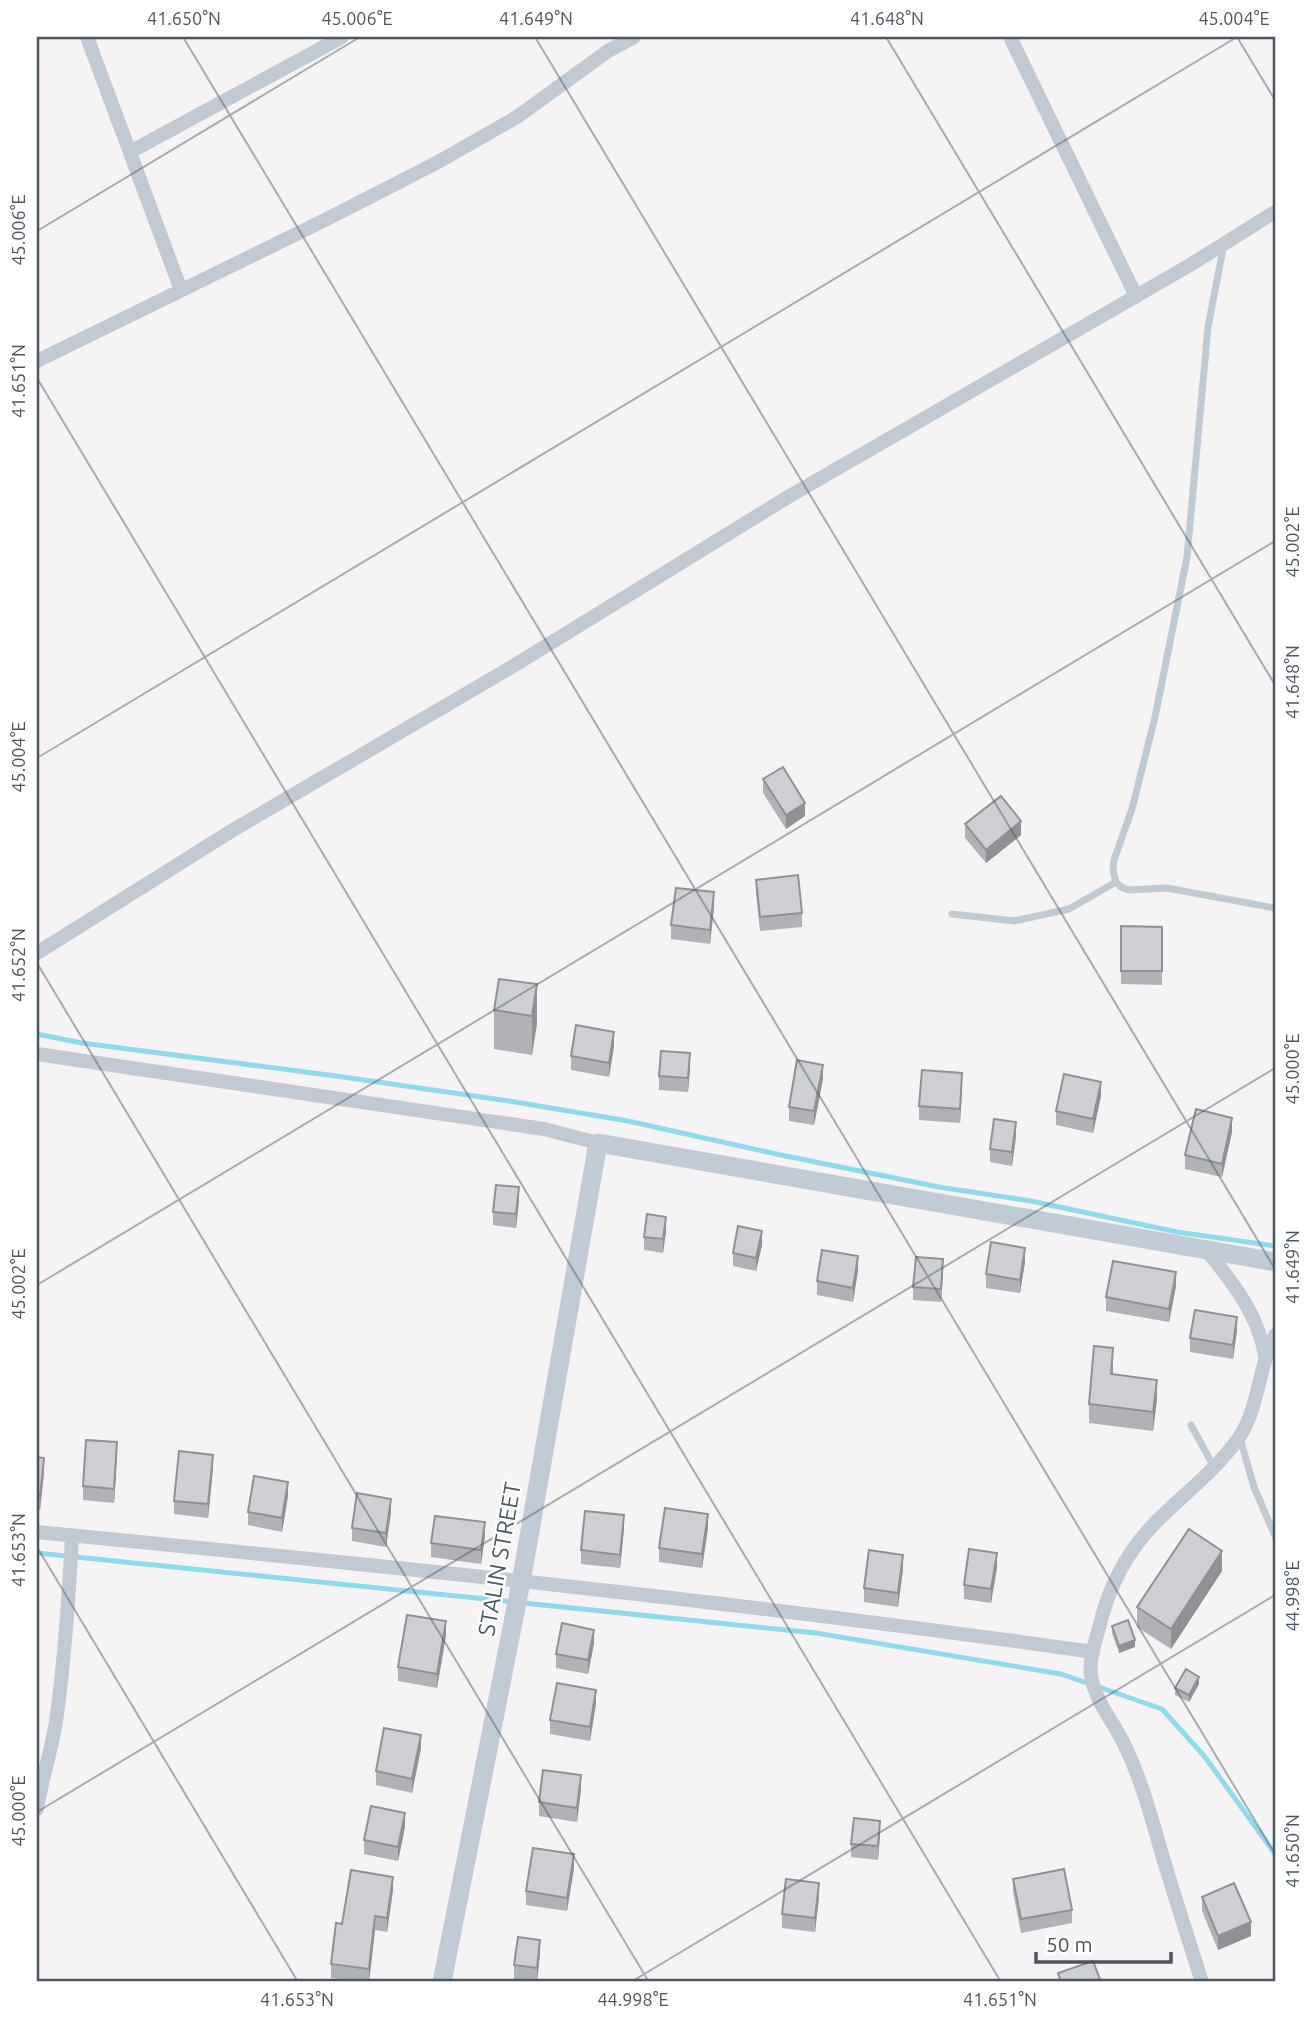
<svg xmlns="http://www.w3.org/2000/svg" width="1312" height="2019" viewBox="0 0 1312 2019" font-family="Ubuntu,sans-serif">
	<style>
		.lines { fill: none; stroke-linecap: round; stroke-linejoin: round }
		.stream { stroke: #90daee; stroke-width: 5 }
		.lane { stroke: #c1cad2; stroke-width: 7 }
		.street { stroke: #c1cad2; stroke-width: 14 }
		.secondary { stroke: #c1cbd6; stroke-width: 19 }
		.wall { fill: #b0b2b7 }
		.shaded-wall { fill: #909195 }
		.building { fill: #cdcfd5; stroke: #909195; stroke-width: 2 }
		.ticks { fill: none; stroke: #4a5661; stroke-width: 2; stroke-opacity: 0.45 }
		.labels { text-anchor: middle; dominant-baseline: central; stroke-width: 5; stroke-linejoin: round; paint-order: stroke }
		.street-label { font-size: 23px; fill: #4a5661; stroke: #fff }
		.neatline { fill: none; stroke: #4a5661; stroke-width: 2.5 }
		.ticks-label { font-size: 18px; text-anchor: middle; fill: #4a5661 }
	</style>
	<rect width="100%" height="100%" fill="#f5f3f3"/>
	<g class="lines">
		<g class="stream">
			<path d="M37,1034L82,1043L336,1076L509,1101L628,1121L781,1155L939,1187L1031,1201L1177,1232L1275,1246"/>
			<path d="M37,1553L816,1633L1061,1674L1162,1709L1205,1757L1275,1854"/>
		</g>
		<g class="lane">
			<path d="M1224,244L1208,327L1187,557L1155,717L1132,809L1114,860L1113,870L1116,882L1121,887L1129,890L1167,888L1275,908"/>
			<path d="M952,914L1014,921L1069,909L1116,882"/>
			<path d="M1191,1425L1214,1467"/>
			<path d="M1240,1438L1254,1487L1275,1536"/>
		</g>
		<g class="street">
			<path d="M87,37L181,290"/>
			<path d="M1010,37L1136,296"/>
			<path d="M130,152L342,37"/>
			<path d="M37,361L327,219L440,161L517,117L608,51L634,37"/>
			<path d="M37,953L233,830L510,668L788,497L1190,265L1275,212"/>
			<path d="M37,1054L544,1129L598,1143"/>
			<path d="M1208,1252C1233,1283 1259,1316 1265,1356"/>
			<path d="M37,1532C389,1566 742,1602 1093,1652"/>
			<path d="M37,1809C42,1777 53,1747 57,1714C65,1655 69,1595 72,1536"/>
			<path d="M1202,1982C1188,1938 1174,1895 1161,1851C1151,1816 1141,1779 1125,1746C1114,1722 1095,1702 1091,1675C1089,1659 1095,1642 1099,1628C1108,1589 1127,1551 1156,1522C1183,1495 1215,1471 1238,1439C1259,1410 1258,1367 1275,1335"/>
		</g>
		<path class="secondary" d="M442,1982L521,1582L598,1143L1275,1262"/>
	</g>
	<g class="wall">
		<path d="M763,779L805,816L786,829L763,793Z"/>
		<path d="M965,824L1021,835L986,863L965,838Z"/>
		<path d="M756,880L802,913V927L760,931L756,893Z"/>
		<path d="M714,906L710,944L671,939V925Z"/>
		<path d="M1121,926L1162,927V985L1121,984Z"/>
		<path d="M537,984V1023L532,1055L494,1049V1010Z"/>
		<path d="M614,1046L609,1077L571,1070V1056Z"/>
		<path d="M690,1067L688,1092L659,1090V1076Z"/>
		<path d="M823,1079L814,1125L789,1121V1107Z"/>
		<path d="M962,1087L960,1123L919,1120V1106Z"/>
		<path d="M1101,1096L1093,1133L1056,1125V1111Z"/>
		<path d="M1232,1132L1222,1177L1185,1169V1155Z"/>
		<path d="M1016,1136L1012,1166L990,1162V1149Z"/>
		<path d="M519,1201L516,1228L493,1225V1212Z"/>
		<path d="M666,1231L663,1253L644,1250V1237Z"/>
		<path d="M762,1245L756,1271L733,1266V1253Z"/>
		<path d="M1025,1262L1020,1293L986,1288V1274Z"/>
		<path d="M858,1270L853,1302L817,1295V1281Z"/>
		<path d="M943,1273L941,1302L913,1300V1287Z"/>
		<path d="M1176,1286L1169,1322L1106,1311V1297Z"/>
		<path d="M1237,1330L1233,1359L1190,1352V1338Z"/>
		<path d="M1113,1367V1374L1157,1399L1153,1431L1089,1423V1404Z"/>
		<path d="M117,1456L114,1503L83,1500V1486Z"/>
		<path d="M37,1457L44,1472L40,1510H37Z"/>
		<path d="M213,1468L208,1518L174,1514V1501Z"/>
		<path d="M288,1496L282,1532L248,1525V1512Z"/>
		<path d="M391,1512L386,1547L352,1541V1528Z"/>
		<path d="M708,1528L702,1568L659,1562V1548Z"/>
		<path d="M624,1529L620,1568L581,1564V1550Z"/>
		<path d="M485,1536L481,1564L431,1557V1543Z"/>
		<path d="M997,1567L991,1603L964,1599V1585Z"/>
		<path d="M903,1569L898,1607L864,1602V1588Z"/>
		<path d="M1222,1571L1171,1649L1137,1627V1607Z"/>
		<path d="M1112,1626L1135,1647L1119,1653L1112,1633Z"/>
		<path d="M446,1635L437,1688L398,1681V1667Z"/>
		<path d="M594,1643L588,1674L556,1668V1654Z"/>
		<path d="M1199,1684L1189,1702L1175,1695V1688Z"/>
		<path d="M596,1703L590,1741L550,1734V1720Z"/>
		<path d="M421,1748L412,1793L376,1785V1771Z"/>
		<path d="M581,1789L577,1822L539,1816V1802Z"/>
		<path d="M405,1827L398,1861L364,1854V1840Z"/>
		<path d="M880,1834L878,1860L851,1857V1844Z"/>
		<path d="M574,1868L567,1911L526,1905V1891Z"/>
		<path d="M1013,1879L1072,1910V1923L1021,1933L1013,1892Z"/>
		<path d="M393,1890L387,1932L375,1930L369,1982L331,1978V1964L342,1924Z"/>
		<path d="M819,1897L815,1932L782,1928V1914Z"/>
		<path d="M1202,1897L1251,1936L1218,1950L1202,1911Z"/>
		<path d="M540,1953L537,1982L514,1979V1965Z"/>
	</g>
	<g class="shaded-wall">
		<path d="M805,803V816L786,829V815Z"/>
		<path d="M1021,821V835L986,863V850Z"/>
		<path d="M714,892V906L710,944V930Z"/>
		<path d="M537,984V1023L532,1055V1016Z"/>
		<path d="M614,1032V1046L609,1077V1063Z"/>
		<path d="M690,1053V1067L688,1092V1078Z"/>
		<path d="M823,1065V1079L814,1125V1111Z"/>
		<path d="M962,1073V1087L960,1123V1109Z"/>
		<path d="M1101,1082V1096L1093,1133V1119Z"/>
		<path d="M1232,1118V1132L1222,1177V1164Z"/>
		<path d="M1016,1122V1136L1012,1166V1152Z"/>
		<path d="M519,1187V1201L516,1228V1214Z"/>
		<path d="M666,1217V1231L663,1253V1239Z"/>
		<path d="M762,1231V1245L756,1271V1258Z"/>
		<path d="M1025,1248V1262L1020,1293V1280Z"/>
		<path d="M858,1256V1270L853,1302V1288Z"/>
		<path d="M943,1259V1273L941,1302V1289Z"/>
		<path d="M1176,1272V1286L1169,1322V1309Z"/>
		<path d="M1237,1317V1330L1233,1359V1345Z"/>
		<path d="M1113,1348V1367L1111,1393V1374Z"/>
		<path d="M1157,1380V1399L1153,1431V1412Z"/>
		<path d="M117,1442V1456L114,1503V1489Z"/>
		<path d="M213,1455V1468L208,1518V1504Z"/>
		<path d="M44,1458V1472L40,1510V1497Z"/>
		<path d="M288,1482V1496L282,1532V1518Z"/>
		<path d="M391,1499V1512L386,1547V1533Z"/>
		<path d="M708,1514V1528L702,1568V1554Z"/>
		<path d="M624,1515V1529L620,1568V1555Z"/>
		<path d="M485,1522V1536L481,1564V1550Z"/>
		<path d="M1222,1551V1571L1171,1649V1629Z"/>
		<path d="M997,1553V1567L991,1603V1589Z"/>
		<path d="M903,1555V1569L898,1607V1593Z"/>
		<path d="M446,1621V1635L437,1688V1674Z"/>
		<path d="M594,1630V1643L588,1674V1660Z"/>
		<path d="M1135,1640V1647L1119,1653V1646Z"/>
		<path d="M1199,1677V1684L1189,1702V1695Z"/>
		<path d="M596,1690V1703L590,1741V1727Z"/>
		<path d="M421,1735V1748L412,1793V1779Z"/>
		<path d="M581,1775V1789L577,1822V1808Z"/>
		<path d="M405,1813V1827L398,1861V1847Z"/>
		<path d="M880,1821V1834L878,1860V1846Z"/>
		<path d="M574,1854V1868L567,1911V1898Z"/>
		<path d="M393,1877V1890L387,1932V1918Z"/>
		<path d="M819,1883V1897L815,1932V1918Z"/>
		<path d="M375,1916V1930L369,1982V1969Z"/>
		<path d="M1251,1922V1936L1218,1950V1936Z"/>
		<path d="M540,1940V1953L537,1982V1968Z"/>
	</g>
	<g class="building">
		<path d="M783,767L805,803L786,815L763,779Z"/>
		<path d="M1001,796L1021,821L986,850L965,824Z"/>
		<path d="M798,875L802,913L760,917L756,880Z"/>
		<path d="M676,888L714,892L710,930L671,925Z"/>
		<path d="M1121,926L1162,927V971H1121Z"/>
		<path d="M499,979L537,984L532,1016L494,1010Z"/>
		<path d="M576,1025L614,1032L609,1063L571,1056Z"/>
		<path d="M661,1051L690,1053L688,1078L659,1076Z"/>
		<path d="M797,1060L823,1065L814,1111L789,1107Z"/>
		<path d="M922,1070L962,1073L960,1109L919,1106Z"/>
		<path d="M1064,1074L1101,1082L1093,1119L1056,1111Z"/>
		<path d="M1196,1109L1232,1118L1222,1164L1185,1155Z"/>
		<path d="M994,1119L1016,1122L1012,1152L990,1149Z"/>
		<path d="M496,1185L519,1187L516,1214L493,1212Z"/>
		<path d="M647,1214L666,1217L663,1239L644,1237Z"/>
		<path d="M738,1226L762,1231L756,1258L733,1253Z"/>
		<path d="M991,1242L1025,1248L1020,1280L986,1274Z"/>
		<path d="M822,1250L858,1256L853,1288L817,1281Z"/>
		<path d="M916,1257L943,1259L941,1289L913,1287Z"/>
		<path d="M1113,1261L1176,1272L1169,1309L1106,1297Z"/>
		<path d="M1195,1310L1237,1317L1233,1345L1190,1338Z"/>
		<path d="M1094,1346L1113,1348L1111,1374L1157,1380L1153,1412L1089,1404Z"/>
		<path d="M86,1440L117,1442L114,1489L83,1486Z"/>
		<path d="M179,1451L213,1455L208,1504L174,1501Z"/>
		<path d="M37,1457L44,1458L40,1497L37,1496Z"/>
		<path d="M254,1476L288,1482L282,1518L248,1512Z"/>
		<path d="M357,1493L391,1499L386,1533L352,1528Z"/>
		<path d="M665,1508L708,1514L702,1554L659,1548Z"/>
		<path d="M585,1511L624,1515L620,1555L581,1550Z"/>
		<path d="M435,1516L485,1522L481,1550L431,1543Z"/>
		<path d="M1189,1529L1222,1551L1171,1629L1137,1607Z"/>
		<path d="M969,1549L997,1553L991,1589L964,1585Z"/>
		<path d="M869,1550L903,1555L898,1593L864,1588Z"/>
		<path d="M407,1615L446,1621L437,1674L398,1667Z"/>
		<path d="M1128,1620L1135,1640L1119,1646L1112,1626Z"/>
		<path d="M562,1623L594,1630L588,1660L556,1654Z"/>
		<path d="M1186,1669L1199,1677L1189,1695L1175,1688Z"/>
		<path d="M557,1683L596,1690L590,1727L550,1720Z"/>
		<path d="M384,1728L421,1735L412,1779L376,1771Z"/>
		<path d="M543,1770L581,1775L577,1808L539,1802Z"/>
		<path d="M371,1806L405,1813L398,1847L364,1840Z"/>
		<path d="M854,1818L880,1821L878,1846L851,1844Z"/>
		<path d="M533,1848L574,1854L567,1898L526,1891Z"/>
		<path d="M1064,1869L1072,1910L1021,1919L1013,1879Z"/>
		<path d="M351,1870L393,1877L387,1918L375,1916L369,1969L331,1964L336,1923L342,1924Z"/>
		<path d="M786,1879L819,1883L815,1918L782,1914Z"/>
		<path d="M1234,1883L1251,1922L1218,1936L1202,1897Z"/>
		<path d="M518,1937L540,1940L537,1968L514,1965Z"/>
		<path d="M1093,1961L1101,1982H1061L1058,1973Z"/>
	</g>
	<path class="ticks" d="M183,37L1275,1854M535,37L1275,1269M886,37L1275,685M1237,37L1275,100M37,231L360,37M37,378L1001,1982M37,758L1237,37M37,963L649,1982M37,1285L1275,541M37,1547L298,1982M37,1812L1275,1068M631,1982L1275,1595"/>
	<g class="labels">
		<g class="street-label">
			<text transform="translate(499 1559) rotate(-80)">STALIN STREET</text>
		</g>
	</g>
	<rect width="1312" height="2019" fill="none" stroke="#ffffff" stroke-width="77"/>
	<path d="M1036 1952v10h135v-10" fill="none" stroke="#4a5661" stroke-width="3.5"/>
	<text x="1046" y="1952" font-size="21" fill="#4a5661" stroke="#ffffff" stroke-width="5" paint-order="stroke">50 m</text>
	<rect x="38" y="38" width="1236" height="1942" class="neatline"/>
	<g class="ticks-label">
		<text x="184" y="25">41.650°N</text>
		<text x="357" y="25">45.006°E</text>
		<text x="536" y="25">41.649°N</text>
		<text x="887" y="25">41.648°N</text>
		<text x="1234" y="25">45.004°E</text>
		<text transform="translate(19 230) rotate(-90)" y="6">45.006°E</text>
		<text transform="translate(19 381) rotate(-90)" y="6">41.651°N</text>
		<text transform="translate(1293 542) rotate(-90)" y="6">45.002°E</text>
		<text transform="translate(1293 682) rotate(-90)" y="6">41.648°N</text>
		<text transform="translate(19 757) rotate(-90)" y="6">45.004°E</text>
		<text transform="translate(19 965) rotate(-90)" y="6">41.652°N</text>
		<text transform="translate(1293 1069) rotate(-90)" y="6">45.000°E</text>
		<text transform="translate(1293 1267) rotate(-90)" y="6">41.649°N</text>
		<text transform="translate(19 1284) rotate(-90)" y="6">45.002°E</text>
		<text transform="translate(19 1550) rotate(-90)" y="6">41.653°N</text>
		<text transform="translate(1293 1596) rotate(-90)" y="6">44.998°E</text>
		<text transform="translate(19 1811) rotate(-90)" y="6">45.000°E</text>
		<text transform="translate(1293 1851) rotate(-90)" y="6">41.650°N</text>
		<text x="297" y="2006">41.653°N</text>
		<text x="633" y="2006">44.998°E</text>
		<text x="1000" y="2006">41.651°N</text>
	</g>
</svg>
